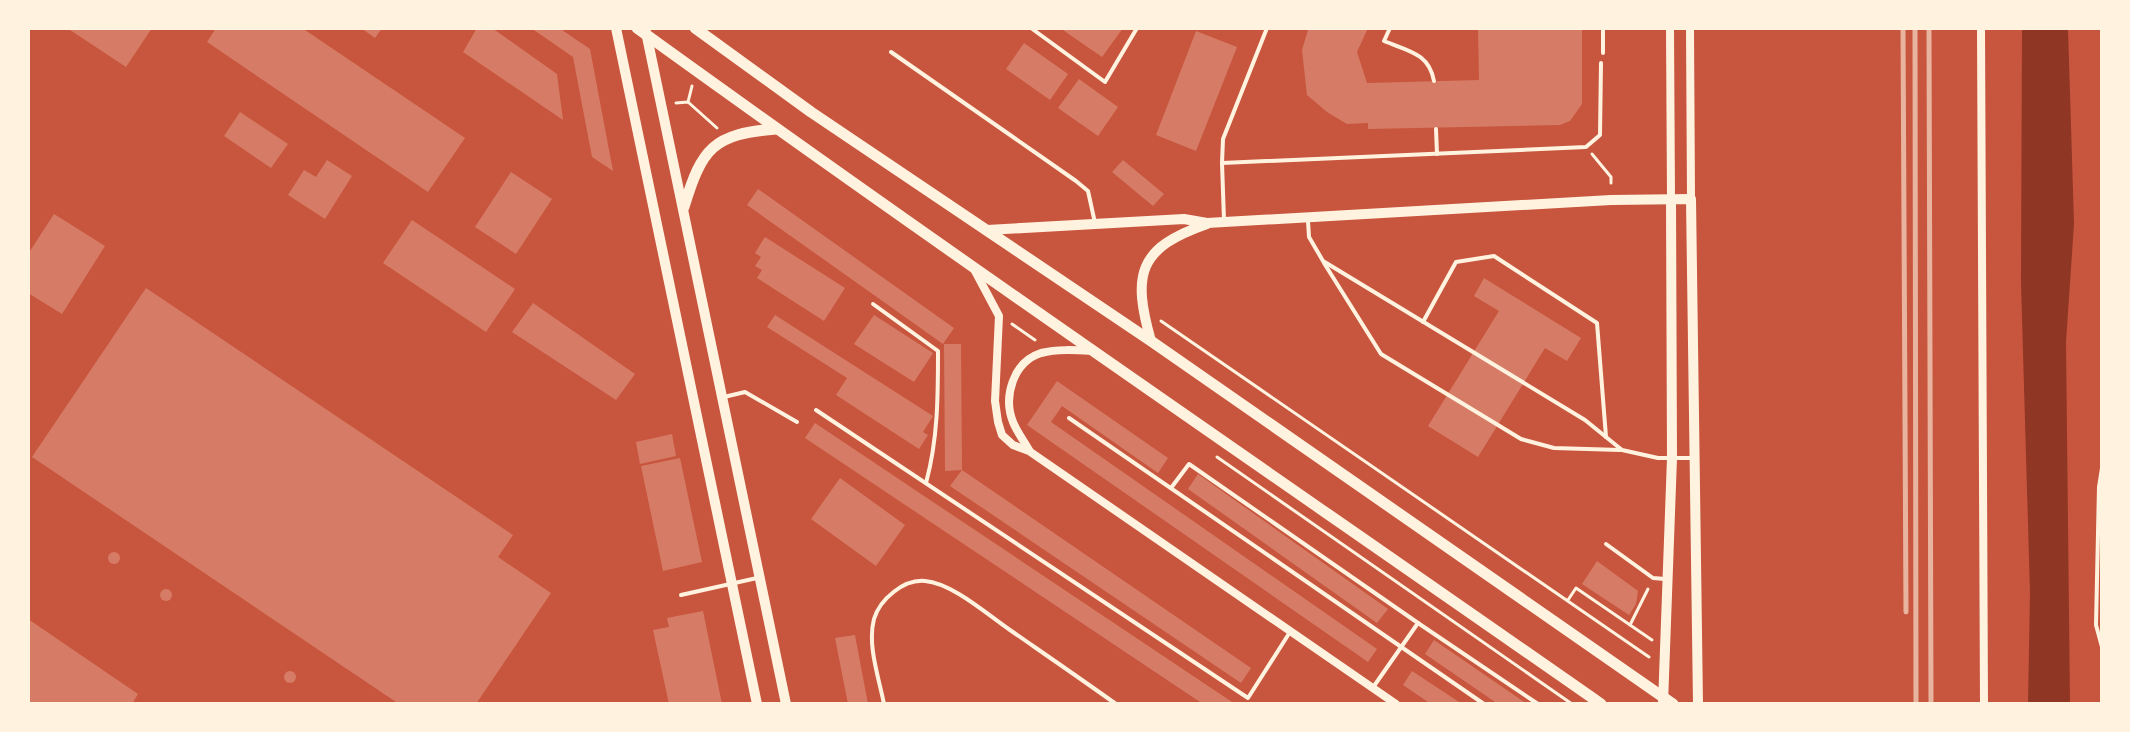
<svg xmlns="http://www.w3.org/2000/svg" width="2130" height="732" viewBox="0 0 2130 732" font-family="'Fira Sans Condensed',sans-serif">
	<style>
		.water { fill: #8f3625 }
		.building { fill: #d67c66 }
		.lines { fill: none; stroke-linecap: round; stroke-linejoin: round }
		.path { stroke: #fff3e0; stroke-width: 3 }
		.service { stroke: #fff3e0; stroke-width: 4 }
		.minor { stroke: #fff3e0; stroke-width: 8 }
		.tertiary { stroke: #fff3e0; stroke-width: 10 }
		.secondary { stroke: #fff3e0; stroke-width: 11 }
		.rail { stroke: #e9b49f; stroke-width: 5 }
	</style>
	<rect width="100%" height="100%" fill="#c8553d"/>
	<path class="water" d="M2022,28H2068L2074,224L2066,342L2070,704H2028L2030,593L2021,283Z"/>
	<g class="building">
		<path d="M67,28H152L126,67Z"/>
		<path d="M216,28H302L465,138L428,192L207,42Z"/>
		<path d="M361,28H382L375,38Z"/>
		<path d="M477,28H492L557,74L563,120L463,52Z"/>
		<path d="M531,28H559L590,49L613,171L592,157L573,57Z"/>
		<path d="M1060,28H1123L1102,57Z"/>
		<path d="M1303,28H1368L1357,52L1367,83L1479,80L1478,28H1582V104L1570,121L1560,125L1368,129V123L1347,124L1327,112L1307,95L1302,50L1308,30Z"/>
		<path d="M1196,31L1237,47L1196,151L1156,135Z"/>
		<path d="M1024,43L1068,74L1050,100L1006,69Z"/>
		<path d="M1079,79L1118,107L1098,136L1058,108Z"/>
		<path d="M240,112L288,144L271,168L224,136Z"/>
		<path d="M327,160L352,176L325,219L288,195L304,170L316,177Z"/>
		<path d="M1123,160L1164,194L1153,206L1112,172Z"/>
		<path d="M511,172L552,199L516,254L475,227Z"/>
		<path d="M758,189L954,328L943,344L747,205Z"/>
		<path d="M54,214L105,246L62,314L28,293V254Z"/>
		<path d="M412,220L515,289L486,332L383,263Z"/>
		<path d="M765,237L845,288L824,321L757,278L762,270L755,266L761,257L755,253Z"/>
		<path d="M1484,278L1581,338L1567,361L1545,348L1478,457L1428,426L1499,311L1474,296Z"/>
		<path d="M146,288L513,535L498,557L551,593L476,704H399L32,457Z"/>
		<path d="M533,303L635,374L616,400L512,332Z"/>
		<path d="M775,315L933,416L923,432L928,435L919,449L836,395L847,378L767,327Z"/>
		<path d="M874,315L933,353L914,382L854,344Z"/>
		<path d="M944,344H961L962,470L945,471Z"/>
		<path d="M1057,381L1168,458L1158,473L1062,406L1051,422L1377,649L1368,662L1027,425Z"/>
		<path d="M815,423L1235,704H1203L805,438Z"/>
		<path d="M672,434L676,456L640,464L636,442Z"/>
		<path d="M680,458L702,562L663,571L641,466Z"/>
		<path d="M962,470L1251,668L1241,683L950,486Z"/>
		<path d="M1198,474L1388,609L1377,623L1188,489Z"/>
		<path d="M840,478L905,525L876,566L811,519Z"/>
		<circle cx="114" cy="558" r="6"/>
		<path d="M1597,561L1638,591L1636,604L1629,615L1582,584Z"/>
		<circle cx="166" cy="595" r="6"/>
		<path d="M703,611L722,704H669L653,630L669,627L667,618Z"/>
		<path d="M28,619L138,694L132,704H28Z"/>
		<path d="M855,635L868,704H848L835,638Z"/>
		<path d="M1434,640L1527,704H1498L1425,654Z"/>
		<circle cx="290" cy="677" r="6"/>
		<path d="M1412,671L1462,704H1431L1403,685Z"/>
	</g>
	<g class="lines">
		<g class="path">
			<path d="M688,102L692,86"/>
			<path d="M676,103L688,102L717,128"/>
			<path d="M1592,154L1611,177V183"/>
			<path d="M1161,321L1649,657"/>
			<path d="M1012,324L1035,340"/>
			<path d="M1217,457L1572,704"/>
			<path d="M1568,600L1576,588L1652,640"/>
			<path d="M1630,625L1648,589"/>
		</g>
		<g class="service">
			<path d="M1031,28L1105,82L1137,28"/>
			<path d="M1390,28L1384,41C1408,51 1429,53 1434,81"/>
			<path d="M1603,28V53"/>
			<path d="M2102,28V34"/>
			<path d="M891,52L1076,181L1088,191L1095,223"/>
			<path d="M1436,129L1437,154"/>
			<path d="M1222,163L1223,139L1267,28"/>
			<path d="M1224,220L1222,163L1586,147L1600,135L1601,63"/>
			<path d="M1308,221L1309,237L1323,261L1585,420L1622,450L1658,458H1693"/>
			<path d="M1324,263L1381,354L1521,439L1554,448L1620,450"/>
			<path d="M873,304L938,351C938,396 938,439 926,483"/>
			<path d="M1423,322L1456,262L1494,256L1597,323L1606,437"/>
			<path d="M724,397L745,392L797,422"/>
			<path d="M816,410L1248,698L1290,632"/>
			<path d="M1069,418L1484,704"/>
			<path d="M2102,468L2099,487L2096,625L2102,647"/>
			<path d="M1171,488L1189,464L1418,623L1374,686"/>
			<path d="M1606,544L1653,578L1665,579"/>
			<path d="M681,595L757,578"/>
			<path d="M1418,623L1538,704"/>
			<path d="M884,704C879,678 867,645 874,619C880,599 904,579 925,581C952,583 988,615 1010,630C1046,655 1081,679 1116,704"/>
		</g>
		<g class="minor">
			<path d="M1670,28L1671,199"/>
			<path d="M1690,28L1691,199"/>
			<path d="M1981,28L1984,704"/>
			<path d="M974,269L999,316L995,401L998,422L1002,435L1013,445L1029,451L1396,704"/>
			<path d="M1029,450C1024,441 1017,432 1013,422C1003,397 1013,362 1041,353C1057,349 1075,350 1092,351"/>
		</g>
		<g class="tertiary">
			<path d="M616,28L757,704"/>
			<path d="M646,32L786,704"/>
			<path d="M987,230L1184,219L1207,223L1611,200L1691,199L1698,704"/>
			<path d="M1151,341C1132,274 1138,248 1207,224"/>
			<path d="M1663,704L1672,458L1671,199"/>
		</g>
		<g class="secondary">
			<path d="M637,28C955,258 1279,479 1601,704"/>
			<path d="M695,28L811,112L1151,341L1673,704"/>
			<path d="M684,207C702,148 713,134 776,129"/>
		</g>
		<g class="rail">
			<path d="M1903,28L1906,612"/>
			<path d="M1915,28L1916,704"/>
			<path d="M1929,28L1931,704"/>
		</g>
	</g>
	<rect width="2130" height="732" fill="none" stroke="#fff3e0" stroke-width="60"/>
</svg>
